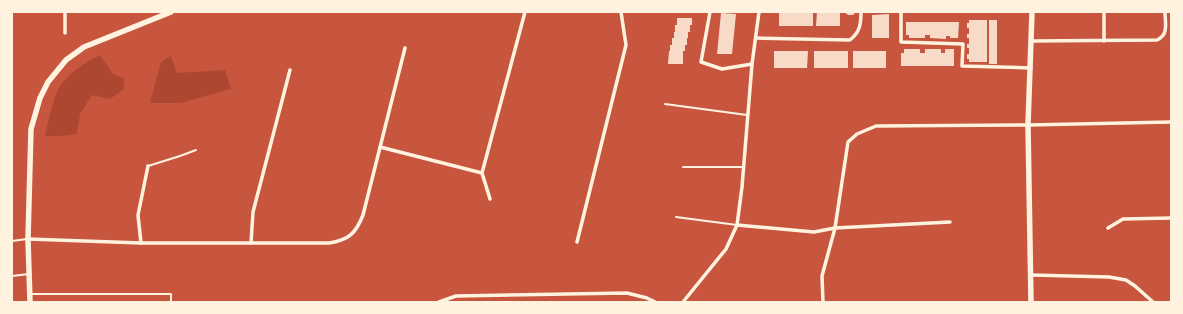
<svg xmlns="http://www.w3.org/2000/svg" width="1183" height="314" viewBox="0 0 1183 314" font-family="Figtree,sans-serif">
	<style>
		.green { fill: #ae4732 }
		.building { fill: #f7dbc8 }
		.lines { fill: none; stroke-linecap: round; stroke-linejoin: round }
		.service { stroke: #fff3e0; stroke-width: 2 }
		.minor { stroke: #fff3e0; stroke-width: 3.5 }
		.secondary { stroke: #fff3e0; stroke-width: 5.5 }
	</style>
	<rect width="100%" height="100%" fill="#c8553d"/>
	<g class="green">
		<path d="M100,55L113,74L124,78V89L110,99L92,95L80,114L77,134L62,136H45C48,123 54,93 62,83C72,71 86,62 100,55Z"/>
		<path d="M171,56L177,73L225,70L231,89L181,103H150L161,62Z"/>
	</g>
	<g class="building">
		<rect x="779" y="12" width="34" height="14"/>
		<path d="M817,12H840V26H816Z"/>
		<path d="M844,12H856L853,15H848Z"/>
		<path d="M721,13L736,14L732,54H717Z"/>
		<path d="M889,14V38H872V15Z"/>
		<path d="M677,18H692V25H690V32H688V38H687V45H685V51H683V64H668L669,51H670V45H672V38H674V32H675V25H677Z"/>
		<path d="M969,20H987V62H969V59H967V54H969V48H967V44H969V38H967V34H969V28H967V23H969Z"/>
		<rect x="989" y="20" width="8" height="21"/>
		<path d="M906,22H959L958,38H950V36H946V39L930,38V35H925V38H909V35H906Z"/>
		<rect x="989" y="41" width="8" height="23"/>
		<path d="M904,49H920V53H925V49H941V53H945V49H954V66H901V53H904Z"/>
		<path d="M774,51H808L807,68H774Z"/>
		<rect x="814" y="51" width="34" height="17"/>
		<rect x="853" y="51" width="33" height="17"/>
	</g>
	<g class="lines">
		<g class="service">
			<path d="M665,104L747,115"/>
			<path d="M148,166L180,156L196,150"/>
			<path d="M683,167H743"/>
			<path d="M676,217L737,225"/>
			<path d="M12,241L27,239"/>
			<path d="M12,276L29,274"/>
			<path d="M31,294H171V302"/>
		</g>
		<g class="minor">
			<path d="M65,12V33"/>
			<path d="M710,12L701,62L722,69L752,64"/>
			<path d="M901,12V42L963,44L962,66L1031,68"/>
			<path d="M756,38L850,40C860,32 861,24 861,12"/>
			<path d="M1031,41L1157,40C1169,35 1165,23 1165,12"/>
			<path d="M1104,41V12"/>
			<path d="M380,147L482,173"/>
			<path d="M482,173L525,12"/>
			<path d="M482,173L490,199"/>
			<path d="M737,225L814,232L835,228L950,222"/>
			<path d="M1108,228L1123,219L1171,218"/>
			<path d="M28,239L141,243H329C349,240 356,233 363,215L405,48"/>
			<path d="M577,242L626,45L621,12"/>
			<path d="M141,243L138,215L148,166"/>
			<path d="M251,243L253,212L290,70"/>
			<path d="M1031,275L1109,277L1126,280L1135,286L1153,302"/>
			<path d="M439,302L456,296L627,293L647,298L655,302"/>
			<path d="M683,302L726,249L737,225L742,187L752,64L759,12"/>
			<path d="M823,302L822,276L835,228L848,142L857,134L876,126L1028,125L1171,122"/>
		</g>
		<g class="secondary">
			<path d="M30,302L28,239L31,129L40,98L48,82L66,60L84,47L171,12"/>
			<path d="M1031,302L1028,125L1032,12"/>
		</g>
	</g>
	<rect width="1183" height="314" fill="none" stroke="#fff3e0" stroke-width="26"/>
</svg>
